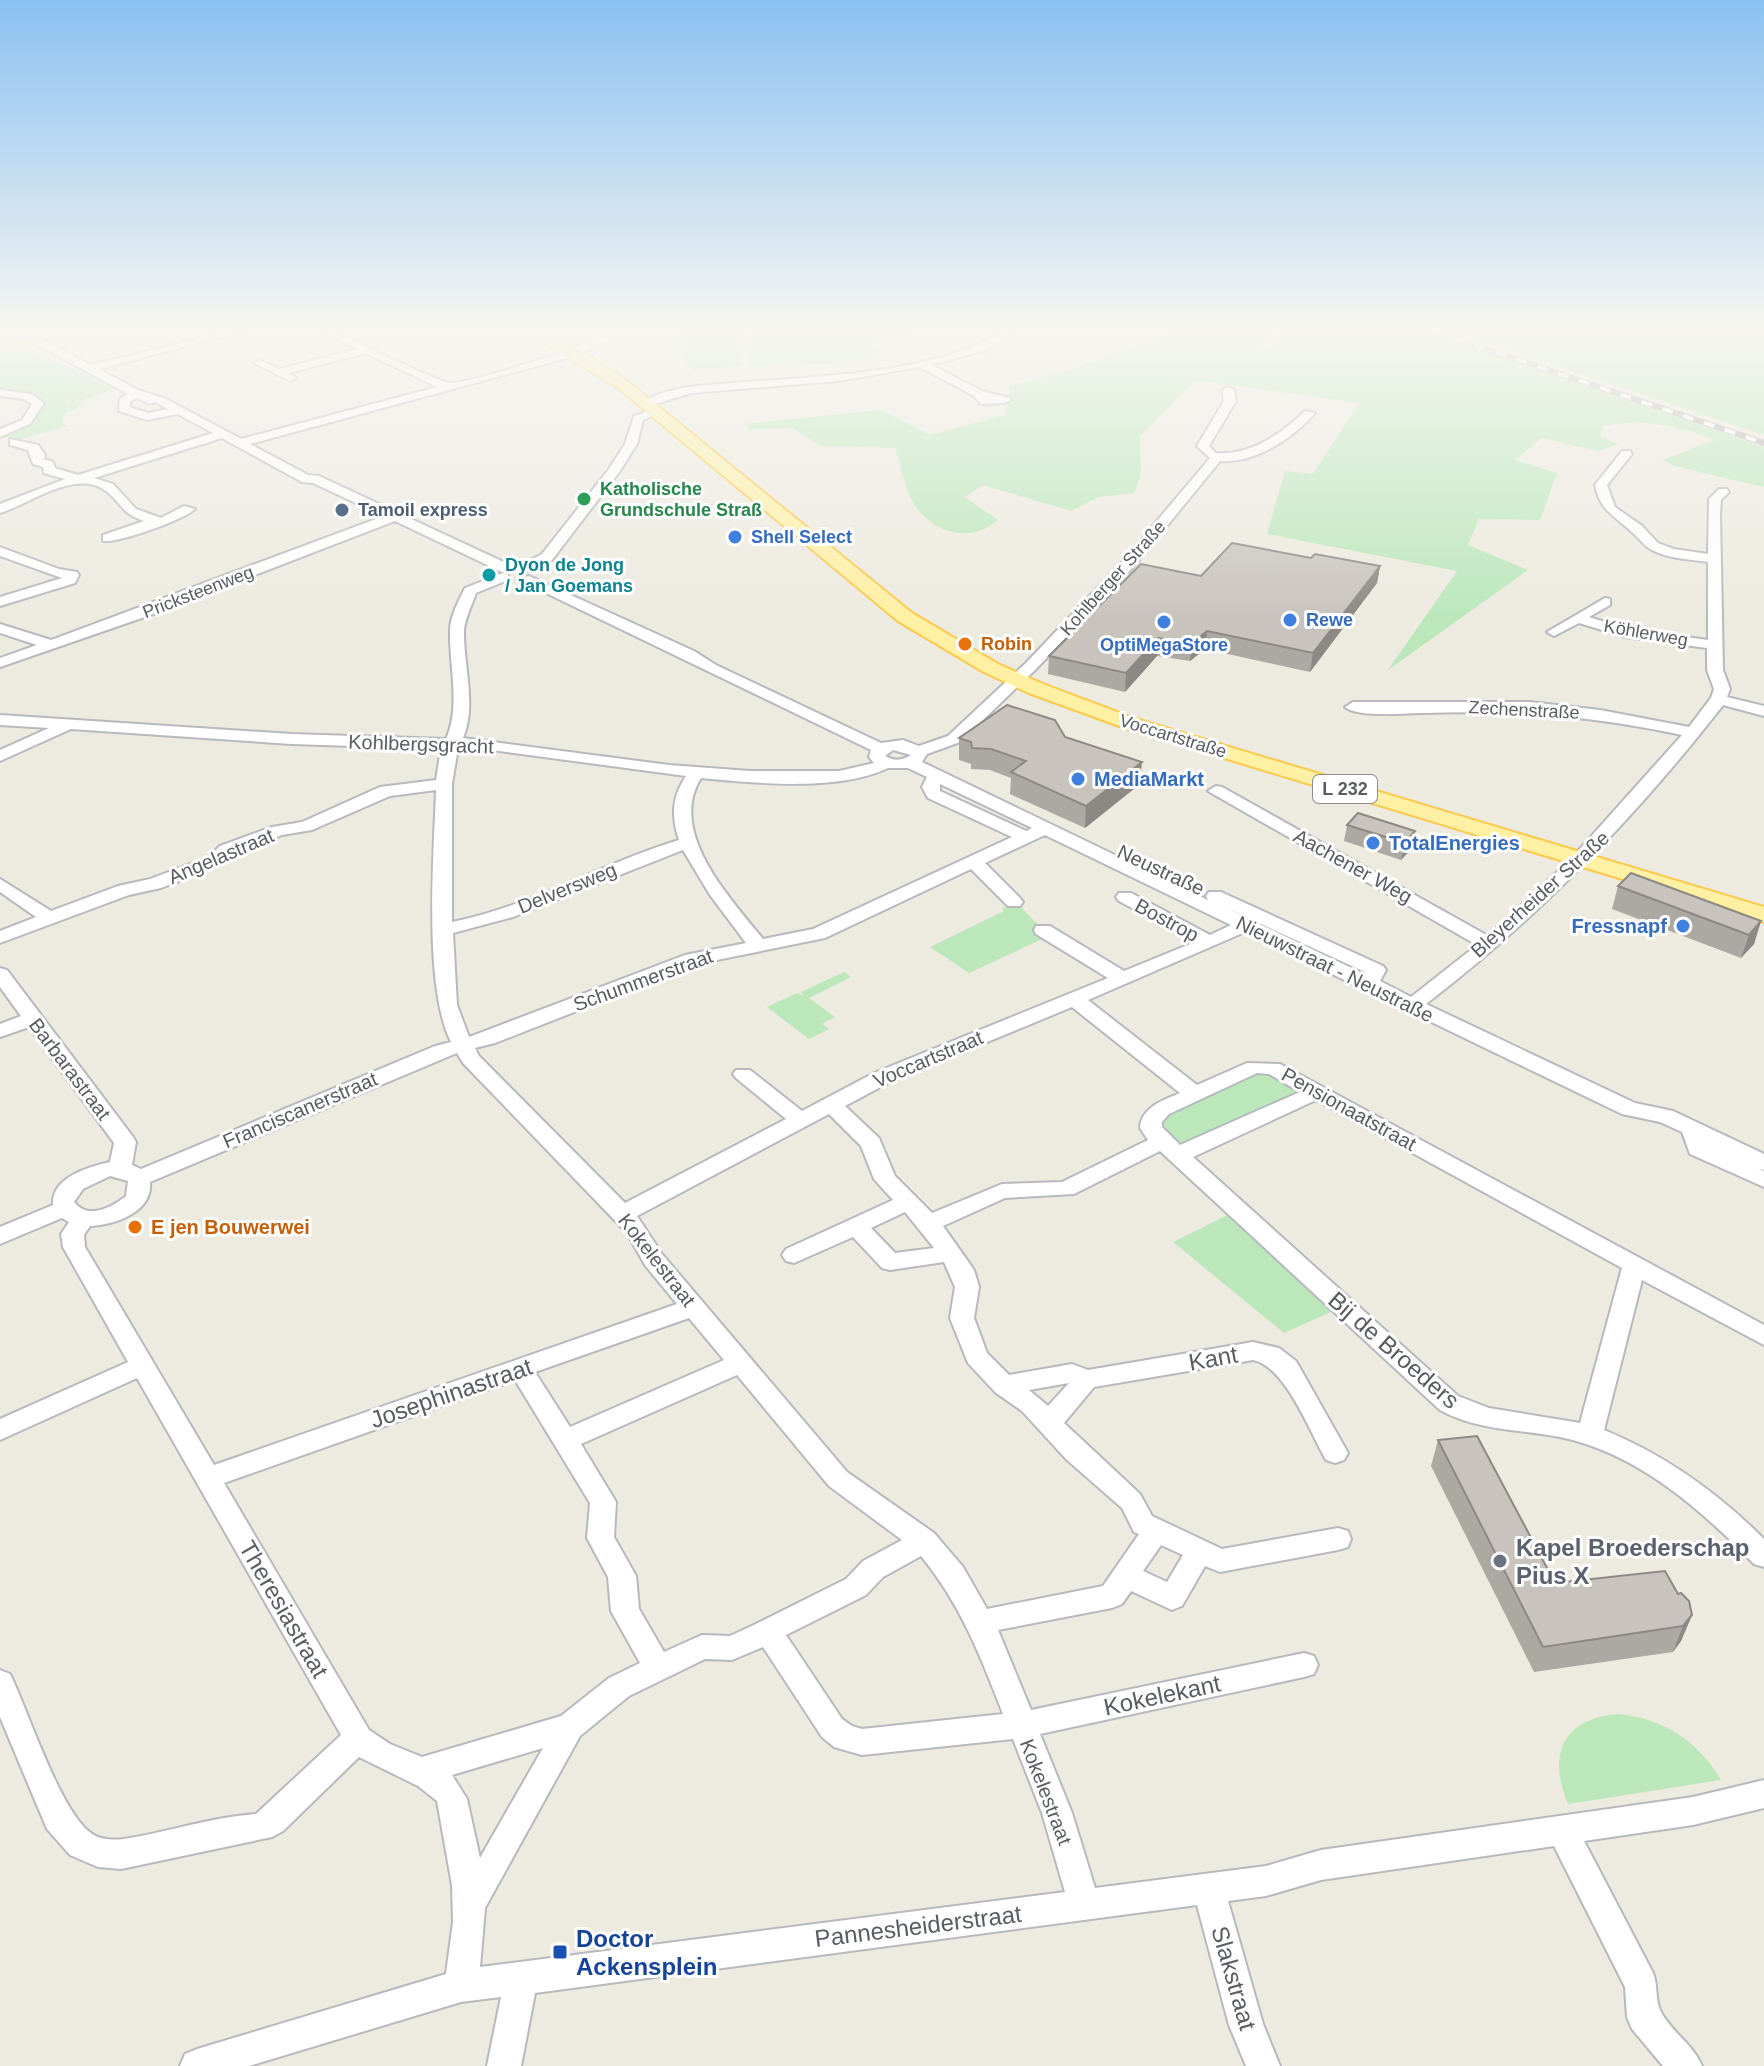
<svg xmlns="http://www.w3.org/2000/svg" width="1764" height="2066" viewBox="0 0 1764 2066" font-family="Arial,sans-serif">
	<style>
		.green { fill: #bbe7bb }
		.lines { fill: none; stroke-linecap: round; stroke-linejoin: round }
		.minor-casing { stroke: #b6b9be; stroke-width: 4 }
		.major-casing { stroke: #fac94d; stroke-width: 4 }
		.minor { fill: #fff; fill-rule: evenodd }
		.major { fill: #fff0a3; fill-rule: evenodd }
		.rail-casing { stroke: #b2b3b3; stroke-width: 6 }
		.rail { stroke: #fff; stroke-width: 4; stroke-dasharray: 11; stroke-linecap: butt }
		.wall { fill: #aca9a3 }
		.shaded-wall { fill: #8c8984 }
		.building { fill: #c8c4bd; stroke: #8c8984; stroke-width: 2 }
		.leisure-dot { fill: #2e9e5b; stroke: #fff; stroke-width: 3 }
		.service-dot { fill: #5c6f8a; stroke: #fff; stroke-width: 3 }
		.shop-dot { fill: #3f7fe0; stroke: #fff; stroke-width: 3 }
		.culture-dot { fill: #0f9aa8; stroke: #fff; stroke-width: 3 }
		.food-dot { fill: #e8710a; stroke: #fff; stroke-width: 3 }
		.worship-dot { fill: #6b7280; stroke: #fff; stroke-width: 3 }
		.transit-dot { fill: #1a4fb4; stroke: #fff; stroke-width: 3 }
		.labels { text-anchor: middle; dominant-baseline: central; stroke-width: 6; stroke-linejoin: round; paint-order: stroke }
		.far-leisure-label { font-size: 18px; font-weight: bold; fill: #27864d; stroke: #fff; text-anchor: start }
		.far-service-label { font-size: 18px; font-weight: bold; fill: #4e5e75; stroke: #fff; text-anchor: start }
		.far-shop-label { font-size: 18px; font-weight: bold; fill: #366cbe; stroke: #fff; text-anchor: start }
		.far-culture-label { font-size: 18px; font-weight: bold; fill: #0d838f; stroke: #fff; text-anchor: start }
		.far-street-label { font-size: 18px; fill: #595d62; stroke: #fff }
		.far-food-label { font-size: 18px; font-weight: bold; fill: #c56008; stroke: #fff; text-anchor: start }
		.shield { fill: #fff; stroke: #8b8e91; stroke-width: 2 }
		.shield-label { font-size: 18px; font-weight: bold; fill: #595d62 }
		.street-label { font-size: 20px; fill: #595d62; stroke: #fff }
		.shop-label { font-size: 20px; font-weight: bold; fill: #366cbe; stroke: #fff; text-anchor: start }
		.food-label { font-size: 20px; font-weight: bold; fill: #c56008; stroke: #fff; text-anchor: start }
		.near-street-label { font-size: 24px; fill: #595d62; stroke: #fff }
		.near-worship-label { font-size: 24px; font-weight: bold; fill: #5b616d; stroke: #fff; text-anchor: start }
		.near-transit-label { font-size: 24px; font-weight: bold; fill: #164399; stroke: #fff; text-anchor: start }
	</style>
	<rect width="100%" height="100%" fill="#edeae0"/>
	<g class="green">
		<path d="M679,331H739L741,366L694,370L683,359L684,343Z"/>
		<path d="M751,331H913L910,335L872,339L877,357L838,363L751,367Z"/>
		<path d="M1182,331H1273L1255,350L1257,353L1271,347L1289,331H1425L1764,447V487L1674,466L1663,460L1714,440C1679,425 1641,418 1603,426L1600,436L1618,444L1599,451L1542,438L1515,460L1557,473L1540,520L1479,519L1468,545L1528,570L1388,670L1457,571L1267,534L1285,471L1313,474L1359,403L1196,380L1140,436L1141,475L1134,493L1099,497L1071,511L983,485L965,497L998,520C974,541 941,536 920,512C906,497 902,468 895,448L820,446L793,428L749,429L745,424L881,410L930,435L1006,415L1010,386L1068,370Z"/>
		<path d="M1454,331H1764V435Z"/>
		<path d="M0,350C42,350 77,371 113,389L84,400L75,410L65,413L70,401L63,396L68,403L62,423L68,426L16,440L1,435L33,423L46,402L37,395L0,388Z"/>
		<path d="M1018,904L1042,929L1044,938L969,973L930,947L1004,911L1002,908Z"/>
		<path d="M844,972L851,977L809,998L835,1017L822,1024L829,1029L809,1039L767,1007L797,993L804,996L801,992Z"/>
		<path d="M1263,1071L1306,1091L1182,1150L1162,1133L1161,1116Z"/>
		<path d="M1228,1215L1333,1311L1284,1333L1173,1242Z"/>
		<path d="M1619,1714C1664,1719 1698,1741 1721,1780L1568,1804C1547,1754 1563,1718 1619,1714Z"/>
	</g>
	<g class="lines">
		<g class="minor-casing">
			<g id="minor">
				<path d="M230,331H246L99,369L138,390L166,399L241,439L437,387L366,353L288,373L296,378L290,381L254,363L259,360L279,369L357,349L321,331H333C351,339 439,383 451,383C474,382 592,346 606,331H616L607,342L578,355L250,444L308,475L319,476L512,566V572H502L395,521L159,612L0,667V658L37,645L0,633V624L51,640L384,516L313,483L302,482L222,438L94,478L113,484L136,509L161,518L184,506L195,509C183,520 119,543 103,541V535L144,521C119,512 123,504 106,491C76,468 30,504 0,513V504L65,479L44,473L43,467L33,464L28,450L10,445V439L38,445L45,455L44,459L53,462L55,468L78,475L213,433L178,414L147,420L119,411L120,399L128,394L32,342V338H40L91,365ZM137,398L150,404L155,402L168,409L148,413L129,407L131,401Z"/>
				<path d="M1003,331H1014L986,350L932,365L982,391L1009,398L1011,400L1005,403L981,404L974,396L920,367L838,381L691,393L646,407L640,404C668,384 713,385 747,382C826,376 935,373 1003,331Z"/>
				<path d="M1228,387L1234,390L1236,401L1209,446L1216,453C1249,456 1282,434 1305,411L1315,413C1294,438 1254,464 1220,461L1135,565L1036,669L960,742L927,754L922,762L1208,900L1206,896L1209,892H1221L1383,966L1386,970L1380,981L1411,997L1477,945L1208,791L1216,786L1222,787L1488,936L1570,860L1682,735C1594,716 1515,710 1424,713C1406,713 1358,718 1345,707L1353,702H1530L1600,710L1689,727L1711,698L1714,689L1707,670V648L1625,637L1579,623L1554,636L1547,632L1605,598L1610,599V605L1589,617L1627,629L1708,640V562C1689,559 1669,559 1652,550C1644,546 1639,538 1633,533C1615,516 1600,511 1595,485L1622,451H1630L1632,454L1607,485L1615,507L1642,526L1658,543L1674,549L1708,554L1709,499L1719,489H1727L1729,492L1721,500L1720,513L1723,670L1730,689L1727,697L1764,706V716L1723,705C1636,817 1539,917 1426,1004L1635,1103L1673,1111L1764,1154V1170L1758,1169L1764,1171V1187L1690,1154L1682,1132L1660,1122L1622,1114L1245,932L1088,1000L1197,1085L1247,1063L1280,1064L1764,1325V1345L1642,1280L1604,1430C1665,1455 1717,1492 1764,1539V1567L1754,1564C1701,1509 1637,1453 1560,1437C1519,1429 1478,1431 1440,1410L1160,1151L1074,1194L1005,1198L943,1226L974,1270L979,1287L974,1318L987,1353L1009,1375L1072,1364L1088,1370L1253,1342L1279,1348L1296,1361L1348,1453L1344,1460L1335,1463L1326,1460C1310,1432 1285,1366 1253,1360L1094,1387L1064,1423L1140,1494L1152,1516L1222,1549L1338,1528L1348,1531L1351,1539L1348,1547L1338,1550L1220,1572L1205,1566L1182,1606L1172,1610L1131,1591L1122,1604L1112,1608L998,1630L1031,1710L1304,1653L1314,1656L1318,1665L1314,1674L1304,1677L1040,1734L1072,1813L1095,1888L1266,1866L1321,1850L1693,1797L1764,1780V1808L1693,1825L1584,1841L1653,1973C1658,1985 1655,1999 1660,2010C1670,2031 1693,2044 1702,2066H1663L1632,2029L1627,2017L1625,1987L1554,1846L1321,1880L1266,1896L1228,1901L1263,2024L1280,2066H1246L1229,2025L1197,1905L535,1993L521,2066H487L501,1997L461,2002L249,2066H180L185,2054L197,2049L446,1974L453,1922L452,1885L437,1801L418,1786L359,1757L283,1831L272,1837L121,1869L98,1867L70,1855L47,1829L0,1717V1670L10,1674C28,1710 62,1818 94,1835C101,1840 116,1840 124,1839C169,1832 211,1817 256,1814L341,1735L137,1378L0,1440V1419L128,1362L63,1247L61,1234L69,1222L62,1218L0,1244V1227L53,1205C51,1177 89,1167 110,1162L114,1143L29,1027L0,1037V1024L21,1016L0,987V968L7,970L133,1137L136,1142L132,1165L141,1169L435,1046L451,1042C423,986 434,855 436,790L390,796L312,830L282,835L232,854L220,865L161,888L129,895L0,943V931L36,917L0,892V879L51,911L118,886L150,879L208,857L220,846L272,827L302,822L380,787L436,780L441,749L292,744L71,729L0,761V750L49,728L0,725V715L292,734L446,739C461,706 449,666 450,630C450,617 459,600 465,588L503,573L508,574V580L476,593C472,605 465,618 464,630C463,664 477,705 463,738L669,765L750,771H839L874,763L869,757L871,750L517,579L529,576L694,651L716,665L881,743L903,740L919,746L948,736L1026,663L1125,559L1210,458L1197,446L1224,401L1222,390ZM469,747L686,776C672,797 671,816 679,840C602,863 532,906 452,922V784L458,748ZM893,750L911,755C902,761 894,761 885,756ZM888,768H908L927,777L922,787L928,798L1012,837L813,929L763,939C730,898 667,832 701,778C755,783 838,792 888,768ZM940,784L1032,828L1026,831L940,791ZM1045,835L1231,925L1210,935L1131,893H1119L1116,897L1119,901L1195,942L1124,971L1050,926H1036L1034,930L1036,934L1108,978L874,1073L802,1111L750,1070H736L733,1074L736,1078L786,1119L625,1203L479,1056L475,1048L495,1043L697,964L825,938L971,869L1008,906H1020L1023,902L1020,898L985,863ZM683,850L710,895L746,943L685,955L469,1037L457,1005L453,933L513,917ZM1222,906L1365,972L1364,974ZM1072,1007L1180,1093C1164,1100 1141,1107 1140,1128L1148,1140L1062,1182L1002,1184L932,1213L895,1176L879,1138L845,1106L888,1083ZM457,1053L463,1063L627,1233L645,1265L677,1304L214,1465L85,1247L84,1235L90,1226C115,1225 153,1212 150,1182ZM1257,1073L1269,1074L1300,1092L1180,1145L1162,1127V1122L1169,1114ZM1316,1100L1622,1268L1580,1423L1489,1408L1458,1396L1193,1157ZM829,1114L861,1146L874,1179L893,1200L786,1249L782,1255L786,1261L794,1263L853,1237L882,1268L890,1270L944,1262L955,1287L950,1318L968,1363L995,1392L1022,1411L1066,1459L1122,1508L1134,1532L1139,1534L1103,1586L987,1609L963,1567L934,1533L847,1472L662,1254L637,1216ZM110,1176L128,1181L126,1196C111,1208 88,1220 74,1202L83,1189ZM905,1212L934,1248L895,1253L871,1228ZM689,1318L724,1360L570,1427L535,1372ZM737,1375L829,1486L902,1540L863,1561L846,1579L758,1623L730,1636L702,1635L664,1652L639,1609L636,1576L614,1537L616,1502L581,1444ZM515,1380L590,1503L587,1538L608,1577L611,1611L640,1663L609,1678L561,1716L422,1757L390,1744L369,1730L224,1483ZM1069,1383L1048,1406L1029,1390ZM1161,1545L1183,1555L1167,1582L1143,1571ZM921,1556C960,1603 981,1657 1003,1714L862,1729L852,1726L842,1719L786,1635L866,1595L883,1577ZM763,1647L822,1737L834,1747L862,1755L1013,1739L1042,1813L1065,1892L480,1967L485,1908L580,1736L629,1696L705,1659L732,1660ZM543,1748L480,1858L467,1799L452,1775Z"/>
				<path d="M0,390L31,394L44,403L30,424L0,437V429L22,420L32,404L24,399L0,396Z"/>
				<path d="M655,409L661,412L643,420L637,444L620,471L552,560L532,571H522V565L542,554L609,469L625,444L634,416Z"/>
				<path d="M0,547L59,569L77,572L79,575L75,583L0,606V597L62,578L0,556Z"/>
			</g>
		</g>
		<g class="major-casing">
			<g id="major">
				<path d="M523,331C560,331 596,361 627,381L912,613L998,664L1043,684L1136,719L1764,907V922L1122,727L1029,693L984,672L898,621L617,387Z"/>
				<path d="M33,332L41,337V343L16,341L0,347V338L13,333Z"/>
			</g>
		</g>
		<use href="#minor" class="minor"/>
		<use href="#major" class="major"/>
		<g class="rail-casing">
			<path id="rail" d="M1433,331L1764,443"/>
		</g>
		<use href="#rail" class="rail"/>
	</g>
	<g class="wall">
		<path d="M1311,558L1380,566L1377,583L1310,672L1205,649L1190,661L1157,656L1125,692L1048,674L1049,656L1201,576Z"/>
		<path d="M1065,737L1140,784L1085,828L1010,794L1011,778L990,770L971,769V764L959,760V738Z"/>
		<path d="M1347,825L1415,831L1412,848L1401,860L1344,841Z"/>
		<path d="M1618,886L1761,921L1754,944L1741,958L1612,909Z"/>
		<path d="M1438,1440L1555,1583L1678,1594L1692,1615L1681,1641L1673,1652L1534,1672L1431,1466Z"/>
	</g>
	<g class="shaded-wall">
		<path d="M1380,566L1377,583L1310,672L1313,653Z"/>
		<path d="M1207,631L1205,649L1190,661L1192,643Z"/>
		<path d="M1158,638L1157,656L1125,692L1126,673Z"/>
		<path d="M1142,762L1140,784L1085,828L1086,806Z"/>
		<path d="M1415,831L1412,848L1401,860L1405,843Z"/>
		<path d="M1761,921L1754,944L1741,958L1749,935Z"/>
		<path d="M1692,1615L1681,1641L1673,1652L1683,1626Z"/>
	</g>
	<g class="building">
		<path d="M1232,543L1311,558L1315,554L1380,566L1313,653L1207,631L1192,643L1158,638L1126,673L1049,656L1141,564L1201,576Z"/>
		<path d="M1007,705L1055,720L1065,737L1142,762L1086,806L1011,772L1026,761L991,749L972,748L971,742L959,738Z"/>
		<path d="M1358,813L1415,831L1405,843L1347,825Z"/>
		<path d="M1631,873L1761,921L1749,935L1618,886Z"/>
		<path d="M1477,1436L1555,1583L1665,1571L1678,1594L1681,1593L1689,1601L1692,1615L1683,1626L1543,1647L1438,1440Z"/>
	</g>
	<linearGradient id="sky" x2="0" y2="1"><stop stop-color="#8ac1f1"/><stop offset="0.53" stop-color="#f7f6f1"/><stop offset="1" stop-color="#f7f6f1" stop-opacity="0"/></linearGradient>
	<rect width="1764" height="620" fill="url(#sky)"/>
	<circle class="leisure-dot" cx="584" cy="499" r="8"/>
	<circle class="service-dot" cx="342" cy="510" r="8"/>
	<g class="shop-dot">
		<circle cx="735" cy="537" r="8"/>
		<circle cx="1290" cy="620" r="8"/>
		<circle cx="1164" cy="622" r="8"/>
		<circle cx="1078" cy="779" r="8"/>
		<circle cx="1373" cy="843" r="8"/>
		<circle cx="1683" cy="926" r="8"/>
	</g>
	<circle class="culture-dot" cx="489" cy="575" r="8"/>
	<g class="food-dot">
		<circle cx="965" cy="644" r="8"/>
		<circle cx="135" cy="1227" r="8"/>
	</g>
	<circle class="worship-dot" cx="1500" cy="1561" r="8"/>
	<rect class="transit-dot" x="552" y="1944" width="16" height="16" rx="4"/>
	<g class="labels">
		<g class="far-leisure-label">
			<text x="600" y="489">Katholische<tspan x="600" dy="21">Grundschule Straß</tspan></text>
		</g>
		<g class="far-service-label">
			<text x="358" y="510">Tamoil express</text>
		</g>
		<g class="far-shop-label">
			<text x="751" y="537">Shell Select</text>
			<text x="1306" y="620">Rewe</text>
			<text x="1164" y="645" text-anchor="middle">OptiMegaStore</text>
		</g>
		<g class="far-culture-label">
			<text x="505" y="565">Dyon de Jong<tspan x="505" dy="21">/ Jan Goemans</tspan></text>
		</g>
		<g class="far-street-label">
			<text transform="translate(1113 578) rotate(-48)">Kohlberger Straße</text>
			<text transform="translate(198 592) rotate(-21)">Pricksteenweg</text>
			<text transform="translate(1646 633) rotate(10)">Köhlerweg</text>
			<text transform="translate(1524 710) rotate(3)">Zechenstraße</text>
			<text transform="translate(1173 736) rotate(17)">Voccartstraße</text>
		</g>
		<g class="far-food-label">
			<text x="981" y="644">Robin</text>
		</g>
		<rect class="shield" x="1313" y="775" width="64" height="28" rx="6"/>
		<g class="shield-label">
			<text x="1345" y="789">L 232</text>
		</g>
		<g class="street-label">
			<text transform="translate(421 744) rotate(2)">Kohlbergsgracht</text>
			<text transform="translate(221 856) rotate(-23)">Angelastraat</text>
			<text transform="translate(1353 866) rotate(29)">Aachener Weg</text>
			<text transform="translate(1161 870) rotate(25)">Neustraße</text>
			<text transform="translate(567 888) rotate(-22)">Delversweg</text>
			<text transform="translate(1540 894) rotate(-42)">Bleyerheider Straße</text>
			<text transform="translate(1167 920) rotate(28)">Bostrop</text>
			<text transform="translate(1335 969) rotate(26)">Nieuwstraat - Neustraße</text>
			<text transform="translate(643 980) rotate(-20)">Schummerstraat</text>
			<text transform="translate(928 1059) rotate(-23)">Voccartstraat</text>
			<text transform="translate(70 1069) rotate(53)">Barbarastraat</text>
			<text transform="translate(1349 1109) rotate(29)">Pensionaatstraat</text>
			<text transform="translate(300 1110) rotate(-23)">Franciscanerstraat</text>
			<text transform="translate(657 1260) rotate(52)">Kokelestraat</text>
			<text transform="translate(1046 1792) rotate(69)">Kokelestraat</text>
		</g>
		<g class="shop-label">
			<text x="1094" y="779">MediaMarkt</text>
			<text x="1389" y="843">TotalEnergies</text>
			<text x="1667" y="926" text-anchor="end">Fressnapf</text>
		</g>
		<g class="food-label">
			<text x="151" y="1227">E jen Bouwerwei</text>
		</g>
		<g class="near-street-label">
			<text transform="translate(1394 1350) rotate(41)">Bij de Broeders</text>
			<text transform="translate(1213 1358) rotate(-10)">Kant</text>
			<text transform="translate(451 1393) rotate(-19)">Josephinastraat</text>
			<text transform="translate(284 1609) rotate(60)">Theresiastraat</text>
			<text transform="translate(1162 1695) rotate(-12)">Kokelekant</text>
			<text transform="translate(918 1926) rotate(-7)">Pannesheiderstraat</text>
			<text transform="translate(1234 1978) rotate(74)">Slakstraat</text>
		</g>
		<g class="near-worship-label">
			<text x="1516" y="1547">Kapel Broederschap<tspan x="1516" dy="28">Pius X</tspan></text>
		</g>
		<g class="near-transit-label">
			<text x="576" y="1938">Doctor<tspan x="576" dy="28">Ackensplein</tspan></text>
		</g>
	</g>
</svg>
